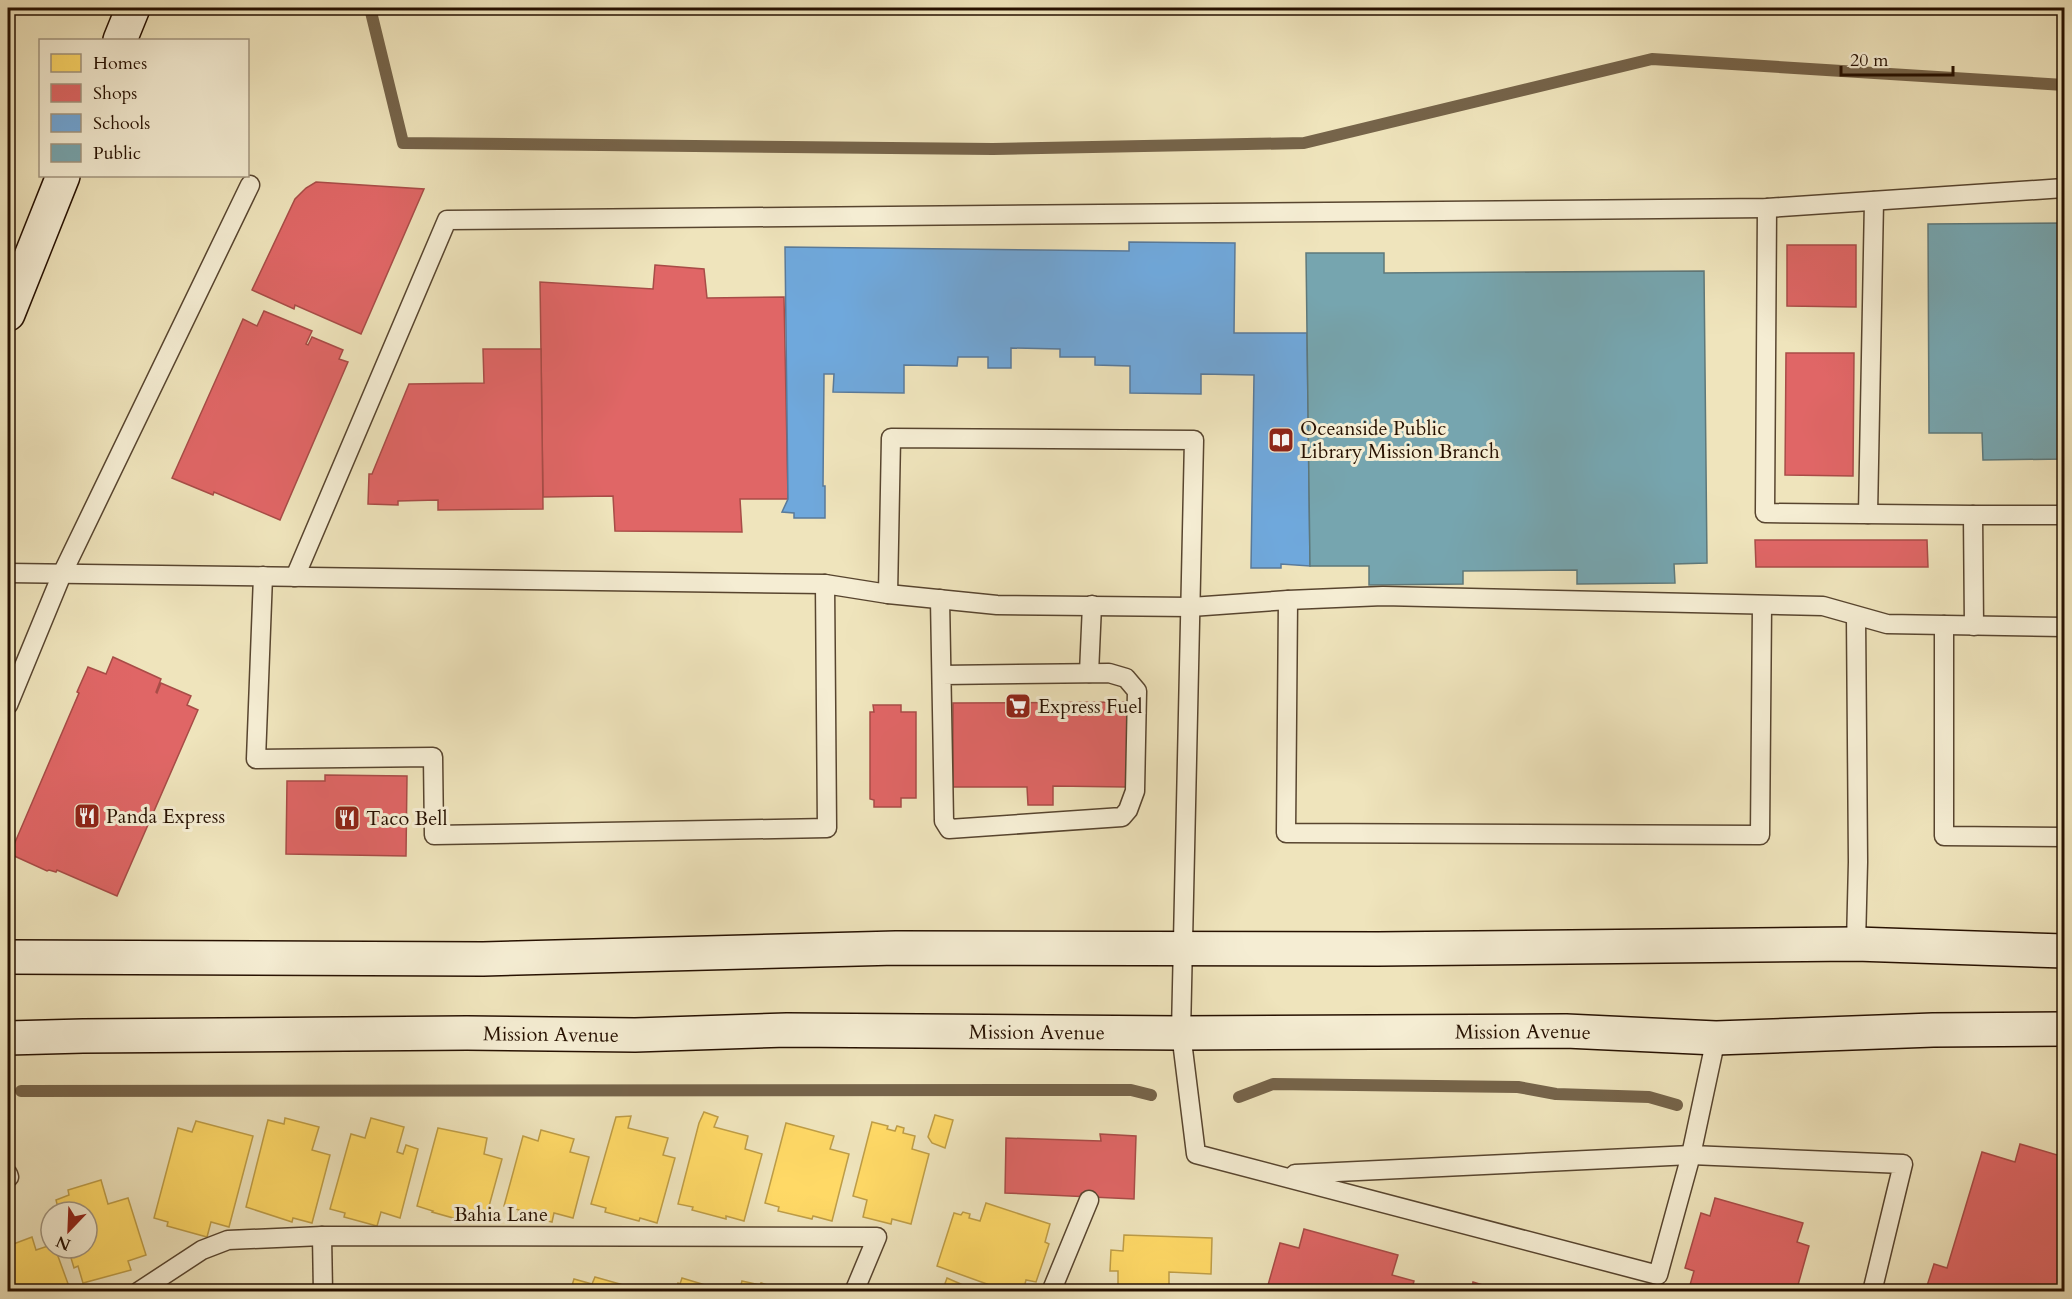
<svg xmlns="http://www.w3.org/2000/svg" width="2072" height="1299" viewBox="0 0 2072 1299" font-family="Cardo,serif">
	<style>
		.homes { fill: #ffd966; stroke: #be9d47; stroke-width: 1.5 }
		.shops { fill: #e06666; stroke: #a84c47; stroke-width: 1.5 }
		.schools { fill: #6fa8dc; stroke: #597a9a; stroke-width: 1.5 }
		.public { fill: #76a5af; stroke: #5e787a; stroke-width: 1.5 }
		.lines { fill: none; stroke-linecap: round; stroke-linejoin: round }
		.stream { stroke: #76644a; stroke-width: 12 }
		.lane-casing { stroke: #58452f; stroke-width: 21 }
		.secondary-casing { stroke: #261000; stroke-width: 36 }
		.lane { stroke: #f5edd3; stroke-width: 18 }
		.secondary { stroke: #f5edd3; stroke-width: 33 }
		.labels { text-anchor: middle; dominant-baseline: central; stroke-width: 6; stroke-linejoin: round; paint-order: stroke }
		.poi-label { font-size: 20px; fill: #261000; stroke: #f5edd3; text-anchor: start }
		.street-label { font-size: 20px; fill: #261000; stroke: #f5edd3 }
	</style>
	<rect width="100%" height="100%" fill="#efe4bc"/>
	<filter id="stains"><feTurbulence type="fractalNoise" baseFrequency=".00333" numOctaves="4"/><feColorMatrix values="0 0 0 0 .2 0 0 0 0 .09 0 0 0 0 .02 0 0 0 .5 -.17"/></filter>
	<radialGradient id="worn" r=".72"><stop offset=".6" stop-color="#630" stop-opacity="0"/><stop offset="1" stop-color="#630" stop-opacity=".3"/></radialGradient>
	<g class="homes">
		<path d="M704,1112L718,1117L714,1127L748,1136L745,1149L762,1154L744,1221L726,1216V1219L692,1210L693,1207L678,1204L699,1123Z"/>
		<path d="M935,1115L953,1120L945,1148L932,1143L928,1137Z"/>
		<path d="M631,1116L628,1128L668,1138L663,1155L675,1158L657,1223L640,1218L639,1221L605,1212L606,1208L591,1204L616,1117Z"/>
		<path d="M285,1118L319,1127L312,1150L330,1155L312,1223L293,1218L292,1222L246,1207L268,1120L284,1124Z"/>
		<path d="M371,1118L404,1127L397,1152L403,1154L406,1145L418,1149L400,1218L381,1212L377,1226L344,1217L345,1213L330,1209L351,1134L365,1138Z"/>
		<path d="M196,1121L253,1136L229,1227L211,1222L207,1237L167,1226L168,1222L154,1218L178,1128L192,1132Z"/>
		<path d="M872,1122L888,1126L887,1129L895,1131L897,1126L904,1128L903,1133L915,1136L912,1149L929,1154L911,1224L892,1219L891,1224L863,1217L867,1200L853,1196Z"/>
		<path d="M786,1123L834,1136L830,1149L849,1154L832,1221L813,1216L812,1219L778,1211L779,1207L765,1203Z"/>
		<path d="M438,1128L487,1138L484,1154L502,1159L486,1217L467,1212L464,1221L432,1212L433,1211L417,1206Z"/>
		<path d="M541,1130L574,1139L570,1152L589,1157L573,1218L554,1213L552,1222L518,1213L519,1210L504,1206L523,1136L538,1141Z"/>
		<path d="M101,1180L108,1204L128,1198L146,1255L128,1261L131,1270L83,1283L78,1266L74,1268L68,1248H87V1212H59L56,1200L69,1195L68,1190Z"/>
		<path d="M986,1203L1050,1224L1045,1242L1049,1244L1036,1282L1026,1280L1023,1292H1016L999,1286L998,1288L937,1266L954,1213L961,1215L963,1212L970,1214L969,1218L980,1221Z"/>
		<path d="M1124,1235L1212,1238L1211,1274L1169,1272V1290L1118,1288V1271H1110L1111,1250L1123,1251Z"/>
		<path d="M32,1237L36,1250L51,1245V1248H55L71,1292H8V1246Z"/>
		<path d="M595,1277L627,1286L625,1292H570L574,1279L592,1284Z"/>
		<path d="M682,1278L712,1287L711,1292H657L658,1287L675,1291L678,1283L680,1284Z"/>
		<path d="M947,1278L979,1292H942Z"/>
		<path d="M742,1281L760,1285L761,1283L791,1292H739Z"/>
	</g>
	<g class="shops">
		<path d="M316,182L424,189L361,334L295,305L294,309L252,290L295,199L306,188Z"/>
		<path d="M1787,245H1856V307L1787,306Z"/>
		<path d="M655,265L704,269L707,298L784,297L788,499H740L742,532L615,531L613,496L543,497L540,282L653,289Z"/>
		<path d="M264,311L312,331L306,344L308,345L312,337L343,350L339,359L348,362L280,520L214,492L213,495L172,478L243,319L257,326Z"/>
		<path d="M483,349H541L543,509L438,510V500L398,501V505L368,504L369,474H372L409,384L484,383Z"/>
		<path d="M1786,353H1854L1853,476L1785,475Z"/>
		<path d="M1755,540H1927L1928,567H1756Z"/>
		<path d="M113,657L161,679L156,692L157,693L161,683L191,696L187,705L198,710L117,896L57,870L56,872L49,870L47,871L10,854L79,693L77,692L88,667L106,674Z"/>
		<path d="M1127,702V787L1053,786V805H1028L1027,787H953V703Z"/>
		<path d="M873,705H901V712H916V798H901V807H874V800L870,799V712H874Z"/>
		<path d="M325,775L407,776L406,856L286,854L287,781H325Z"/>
		<path d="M1100,1134L1136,1136L1134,1199L1005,1193L1006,1138L1101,1141Z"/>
		<path d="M2020,1144L2064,1157V1277L2060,1292H1925L1934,1264L1947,1268L1982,1152L2015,1162Z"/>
		<path d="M1715,1198L1803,1223L1797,1242L1809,1246L1796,1292H1712L1690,1285L1694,1271L1685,1268L1701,1213L1710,1216Z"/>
		<path d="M1304,1229L1398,1255L1392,1275L1414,1281L1411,1292H1266L1280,1243L1299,1248Z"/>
		<path d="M1473,1282L1505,1292H1471Z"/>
	</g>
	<path class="schools" d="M1129,242L1235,243L1234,333H1307L1310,566L1281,564V568H1251L1254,375L1201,374V394L1130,393V366L1095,365V357H1060V349L1011,348V368H988V357H958L957,366L904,365V393L833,392L834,374H824L823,486H825V518H794V513L782,512L788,499L785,247L1129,251Z"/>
	<g class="public">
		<path d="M2064,223V459L1983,460L1982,433H1929L1928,224Z"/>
		<path d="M1306,253H1384V273L1704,271L1707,563L1674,564L1675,583L1577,584V570L1463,571V584L1369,585V566H1310Z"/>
	</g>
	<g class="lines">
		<g class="stream">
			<path d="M370,8L403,143L993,149L1304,143L1652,59L2064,85"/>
			<path d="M21,1091L1131,1090L1151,1095"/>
			<path d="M1239,1097L1273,1084L1518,1087L1556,1094L1649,1097L1677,1105"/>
		</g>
		<g class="lane-casing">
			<g id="lane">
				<path d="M1767,208L1765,513L1973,515"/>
				<path d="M1868,514L1874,201"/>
				<path d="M8,573L825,584L888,594L997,605L1191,607L1288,600L1383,596L1823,606L1887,624L2064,627"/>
				<path d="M263,576L256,759L433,757L434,835L827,828L825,584"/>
				<path d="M295,577L447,220L1767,208L2064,188"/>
				<path d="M888,594L891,438L1194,440L1181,1033L1196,1154L1658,1275L1691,1155L1716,1038"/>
				<path d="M940,599L944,821L949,829L1122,817L1128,810L1135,791L1137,691L1126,678L1109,673L942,675"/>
				<path d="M1288,600L1286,833L1760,835L1762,606"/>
				<path d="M1856,616L1858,862L1856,944"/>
				<path d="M1944,625V836L2064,837"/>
				<path d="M1974,626L1973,515H2064"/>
				<path d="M1089,673L1092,605"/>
				<path d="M8,705L62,574L250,185"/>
				<path d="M8,1174L9,1177"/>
				<path d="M1295,1174L1691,1155L1903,1164L1872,1292"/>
				<path d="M322,1236L323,1292"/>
				<path d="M138,1292L202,1250L228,1240L322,1236L877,1237L854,1292"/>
				<path d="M1051,1292L1089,1200"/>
			</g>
		</g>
		<g class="secondary-casing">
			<g id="secondary">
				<path d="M120,40L133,8"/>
				<path d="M8,314L63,176"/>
				<path d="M8,957L483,959L896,948L1378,949L1856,944L2064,951"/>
				<path id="s1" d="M8,1038L83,1036L467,1033L635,1035L787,1030L1181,1033L1566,1031L1716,1038L1933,1030L2064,1029"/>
			</g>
		</g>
		<use href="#lane" class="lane"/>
		<use href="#secondary" class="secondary"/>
	</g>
	<defs>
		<g id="library-square" transform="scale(1.35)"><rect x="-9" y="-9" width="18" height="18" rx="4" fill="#8f2418" stroke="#f5edd3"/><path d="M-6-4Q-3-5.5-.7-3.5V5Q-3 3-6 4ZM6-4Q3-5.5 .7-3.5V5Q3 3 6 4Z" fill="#fff"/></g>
		<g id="supermarket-square" transform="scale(1.35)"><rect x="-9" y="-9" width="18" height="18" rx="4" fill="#8f2418" stroke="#f5edd3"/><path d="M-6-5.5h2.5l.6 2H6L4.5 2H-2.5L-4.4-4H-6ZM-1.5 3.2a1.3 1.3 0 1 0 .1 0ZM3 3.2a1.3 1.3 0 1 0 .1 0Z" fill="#fff"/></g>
		<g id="restaurant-square" transform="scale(1.35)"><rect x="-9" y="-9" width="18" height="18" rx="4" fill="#8f2418" stroke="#f5edd3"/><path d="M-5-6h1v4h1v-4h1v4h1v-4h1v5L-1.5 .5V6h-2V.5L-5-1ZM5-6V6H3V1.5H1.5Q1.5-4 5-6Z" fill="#fff"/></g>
	</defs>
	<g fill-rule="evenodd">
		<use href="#library-square" x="1281" y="440"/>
		<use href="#supermarket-square" x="1018" y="706"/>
		<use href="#restaurant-square" x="87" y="816"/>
		<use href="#restaurant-square" x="347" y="818"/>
	</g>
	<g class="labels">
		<g class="poi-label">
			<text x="1300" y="428">Oceanside Public<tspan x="1300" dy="23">Library Mission Branch</tspan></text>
			<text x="1038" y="706">Express Fuel</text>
			<text x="106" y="816">Panda Express</text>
			<text x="366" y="818">Taco Bell</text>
		</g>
		<g class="street-label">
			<text stroke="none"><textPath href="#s1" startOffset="1029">Mission Avenue</textPath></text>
			<text stroke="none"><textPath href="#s1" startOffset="1515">Mission Avenue</textPath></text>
			<text stroke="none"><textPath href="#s1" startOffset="543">Mission Avenue</textPath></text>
			<text x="501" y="1214">Bahia Lane</text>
		</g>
	</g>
	<rect width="2072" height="1299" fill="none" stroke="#efe4bc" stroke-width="30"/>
	<rect x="9" y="9" width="2054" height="1281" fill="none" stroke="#261000" stroke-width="3"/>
	<rect x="15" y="15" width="2042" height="1269" fill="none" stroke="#261000" stroke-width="1.5"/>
	<rect x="39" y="39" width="210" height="138" fill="#f5edd3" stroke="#a2957f" stroke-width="1.5"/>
	<rect x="51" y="54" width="30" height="18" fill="#ffd966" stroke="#a2957f" stroke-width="1.5"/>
	<text x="93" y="69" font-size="18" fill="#261000">Homes</text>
	<rect x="51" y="84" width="30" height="18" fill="#e06666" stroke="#a2957f" stroke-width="1.5"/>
	<text x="93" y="99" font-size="18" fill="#261000">Shops</text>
	<rect x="51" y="114" width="30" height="18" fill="#6fa8dc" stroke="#a2957f" stroke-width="1.5"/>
	<text x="93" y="129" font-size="18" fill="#261000">Schools</text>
	<rect x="51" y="144" width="30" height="18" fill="#76a5af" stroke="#a2957f" stroke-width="1.5"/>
	<text x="93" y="159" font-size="18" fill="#261000">Public</text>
	<g transform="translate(69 1230) rotate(203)"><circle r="28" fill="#f5edd3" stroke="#a2957f" stroke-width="1.5"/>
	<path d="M0-4.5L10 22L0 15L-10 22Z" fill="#8f2418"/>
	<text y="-9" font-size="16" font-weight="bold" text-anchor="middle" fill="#261000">N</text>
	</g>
	<path d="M1841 66v9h112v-9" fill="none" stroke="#261000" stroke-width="3"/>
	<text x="1850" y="66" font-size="18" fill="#261000" stroke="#f5edd3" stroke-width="4.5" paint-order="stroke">20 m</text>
	<rect width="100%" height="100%" filter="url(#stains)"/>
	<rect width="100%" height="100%" fill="url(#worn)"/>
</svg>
